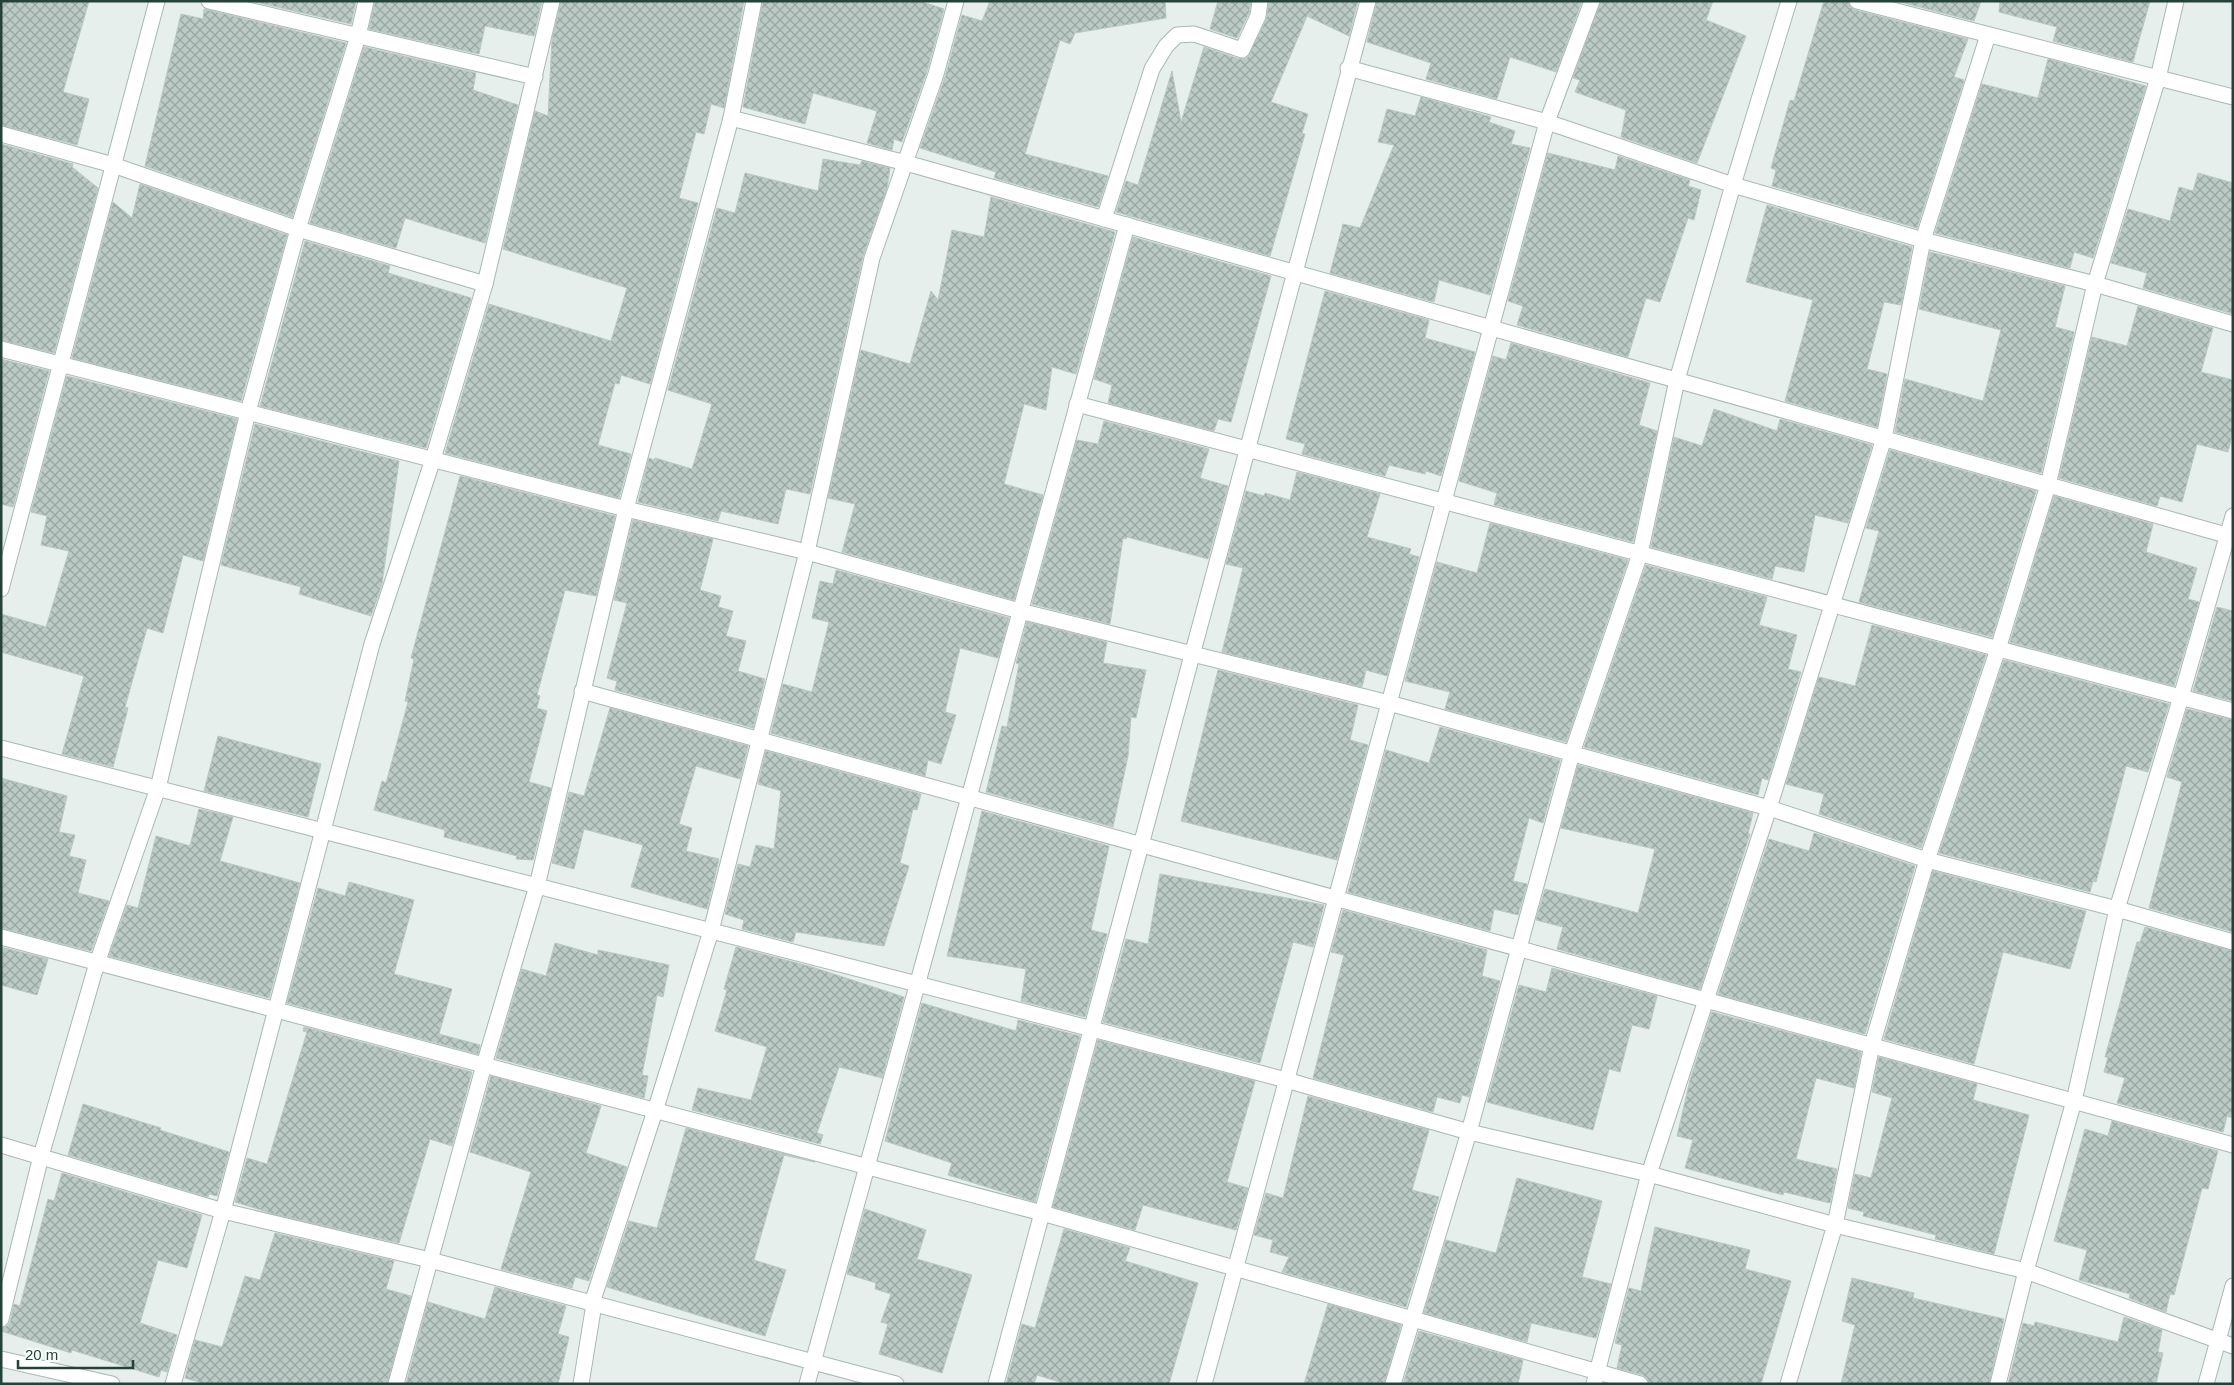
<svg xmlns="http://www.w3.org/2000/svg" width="2234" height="1385" viewBox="0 0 2234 1385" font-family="Arial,sans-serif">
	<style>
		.building { fill: url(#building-cross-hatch); stroke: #b8c9c2 }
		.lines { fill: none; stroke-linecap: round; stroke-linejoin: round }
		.street-casing { stroke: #a8b8b2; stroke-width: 17 }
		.street { stroke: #fff; stroke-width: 15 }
	</style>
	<defs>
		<pattern id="building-cross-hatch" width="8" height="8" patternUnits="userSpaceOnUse" patternTransform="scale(1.25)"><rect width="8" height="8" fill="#bbcac4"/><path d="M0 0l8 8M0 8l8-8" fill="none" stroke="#98a6a0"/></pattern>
	</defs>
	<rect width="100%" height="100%" fill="#e6efeb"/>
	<g class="building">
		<path d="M1,1H89L63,92L89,99L77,145L1,125Z"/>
		<path d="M251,1H356L351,24Z"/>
		<path d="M375,1H542L534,36L485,26L479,54L369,29Z"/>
		<path d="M561,1H744L724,108L711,104L704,134L696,132L679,198L698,203L650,384L621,375L619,384L615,383L598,445L631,454L619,498L445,453L489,304L611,341L627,288L503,249L535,111L548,116L552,40Z"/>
		<path d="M763,1H920L944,9L927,71L902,142L894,139L892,150L867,143L877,111L813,93L805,124L743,107Z"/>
		<path d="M990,1H1165L1166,18L1075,33L1070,44L1060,40L1025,154L1108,176L1098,207L994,178L996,172L920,148L945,77L962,15L982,21Z"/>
		<path d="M1218,1H1251L1249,13L1237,38L1210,29Z"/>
		<path d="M1269,1H1358L1349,36L1307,16L1271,102L1308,114L1302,133L1305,134L1270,256L1116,212L1126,181L1138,185L1172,71L1181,122L1204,47L1239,59L1247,58L1266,20Z"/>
		<path d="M1377,1H1582L1556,72L1510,57L1497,99L1426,79L1431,63L1367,42Z"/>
		<path d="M1601,1H1713L1706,20L1746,36L1697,163L1621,137L1626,110L1575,92L1580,80L1573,78Z"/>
		<path d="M1824,1H1848L1850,7L1855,10L1968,39L1954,77L1964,80L1917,228L1772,186L1776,170L1771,168L1790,100L1794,101Z"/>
		<path d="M1896,1H1981L1974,21Z"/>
		<path d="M2000,1H2150L2133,62L2053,41L2057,27L1999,12Z"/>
		<path d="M204,9L346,43L292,217L145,166L181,14L203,19Z"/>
		<path d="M364,47L476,73L473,90L518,105L485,243L405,218L396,248L310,223Z"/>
		<path d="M2048,59L2146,86L2093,258L2074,252L2070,268L1935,233L1982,84L2038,98Z"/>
		<path d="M1421,97L1491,117L1489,122L1515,131L1511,144L1530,148L1490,295L1439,280L1434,302L1330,273L1343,224L1360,228L1394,145L1378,142L1387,109L1415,116Z"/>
		<path d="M1,144L73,164L72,167L98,188L54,353L1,340Z"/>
		<path d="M1548,153L1615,170L1618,156L1690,180L1688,186L1701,190L1694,220L1688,218L1660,302L1646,298L1628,357L1517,325L1523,306L1508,301Z"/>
		<path d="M823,159L860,165L862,161L890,168L887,188L863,256L810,494L786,489L778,524L721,511L718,521L638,502L649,458L654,460L655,458L692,469L712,404L668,390L717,208L735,213L745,173L818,191Z"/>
		<path d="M2198,173L2233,183V314L2143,288L2147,273L2111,263L2128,209L2170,221L2179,187L2193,191Z"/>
		<path d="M140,184L287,235L241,401L72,358L113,202L132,218Z"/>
		<path d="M991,197L1115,232L1076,374L1052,367L1046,410L1024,404L1004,484L1043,495L1014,600L842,552L855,504L828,498L861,350L910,364L931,291L938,300L952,230L984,237Z"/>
		<path d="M1767,205L1912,247L1901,305L1884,302L1867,369L1887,374L1877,427L1785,401L1813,300L1746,282Z"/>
		<path d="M1133,237L1271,276L1231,422L1218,419L1214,431L1108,403L1112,385L1094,379Z"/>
		<path d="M305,241L390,266L388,273L471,298L426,448L260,406Z"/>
		<path d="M1930,252L2065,286L2055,327L2074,332L2041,473L1895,432L1905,379L1983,401L2001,330L1919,309Z"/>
		<path d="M1325,291L1429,320L1425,338L1475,352L1441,476L1426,471L1425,474L1389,465L1385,476L1302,454L1305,444L1286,439Z"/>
		<path d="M2138,306L2213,328L2201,372L2233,380V432L2228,452L2197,444L2182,502L2160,496L2157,506L2059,478L2092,337L2127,346Z"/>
		<path d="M1511,343L1650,383L1639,425L1657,431L1633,542L1494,505L1497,493L1459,481L1493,356L1506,360Z"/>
		<path d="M1,359L49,371L13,507L1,504Z"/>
		<path d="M67,376L237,419L203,561L183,555L163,633L147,628L125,707L128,708L113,767L62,754L84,676L1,652V614L46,627L69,551L41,545L47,516L31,512Z"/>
		<path d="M1714,409L1777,431L1780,419L1872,445L1848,523L1815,515L1804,572L1775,566L1772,579L1651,547L1674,437L1702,446Z"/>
		<path d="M1104,421L1209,449L1200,478L1228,486L1208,559L1127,537L1126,539L1123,538L1110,624L1032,604L1077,440L1098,444Z"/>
		<path d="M255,424L399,461L382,584L371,616L299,594L301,587L221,565Z"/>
		<path d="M1890,450L2036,491L1992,637L1859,602L1879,531L1866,528Z"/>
		<path d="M1297,472L1380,494L1367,537L1411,549L1409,554L1419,557L1387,676L1366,670L1362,687L1222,652L1243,568L1226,564L1246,491L1264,496L1265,493L1290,500Z"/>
		<path d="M460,476L615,516L596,596L565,590L537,695L540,696L537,708L547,711L529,782L551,788L533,860L516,859L517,856L444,837L445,830L374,810L382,781L386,783L408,702L405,701L414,659L411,658Z"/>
		<path d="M2054,496L2153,524L2146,552L2197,568L2188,599L2199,602L2174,686L2010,642Z"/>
		<path d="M633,520L713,539L700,590L721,596L718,607L733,611L726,636L746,641L738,671L765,679L753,728L615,690L617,681L607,678L627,603L614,600Z"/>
		<path d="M1490,523L1628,560L1566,742L1445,709L1450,692L1405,681L1437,562L1477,573Z"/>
		<path d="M1646,565L1767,597L1759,625L1797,635L1788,669L1801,672L1768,780L1762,778L1758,795L1584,747Z"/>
		<path d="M836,570L1009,618L998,658L960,648L945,712L956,715L941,764L928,760L925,776L771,733L783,684L812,692L829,622L812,618L820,581L833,584Z"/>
		<path d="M2217,607L2233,611V701L2193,691Z"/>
		<path d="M1027,622L1107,642L1103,663L1146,670L1136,718L1131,717L1128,756L1113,827L986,792L1002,726L1007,727L1019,664L1016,663Z"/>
		<path d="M1872,625L1986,655L1921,848L1819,814L1824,794L1786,784L1819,677L1855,686Z"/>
		<path d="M2004,660L2169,704L2148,772L2126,766L2096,882L2093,881L2090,892L1939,853Z"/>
		<path d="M1218,670L1358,705L1350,740L1368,745L1337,860L1181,821Z"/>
		<path d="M610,708L748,746L740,779L696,766L679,824L692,828L686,851L719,859L707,909L631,887L643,845L584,829L574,869L552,863L569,792L584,796Z"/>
		<path d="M2187,709L2233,720V932L2149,908L2182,782L2167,777Z"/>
		<path d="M1440,727L1560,760L1543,823L1529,818L1513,881L1527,884L1518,915L1494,909L1490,931L1348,892L1386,750L1429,763Z"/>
		<path d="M218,736L321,764L308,817L204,791Z"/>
		<path d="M766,751L921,794L917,810L913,809L900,863L909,866L884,946L796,932L793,942L742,929L744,920L725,914L738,864L750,867L756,845L774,849L781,791L758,784Z"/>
		<path d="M1578,765L1753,813L1748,834H1750L1700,989L1557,949L1563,927L1536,920L1545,889L1638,913L1655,849L1561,828Z"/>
		<path d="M1,778L67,796L59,832L75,835L69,856L86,860L78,893L109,901L91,951L1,928Z"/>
		<path d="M199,809L233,817L220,861L300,883L269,998L109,956L127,905L138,908L156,836L190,846Z"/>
		<path d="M982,811L1109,846L1091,930L1107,934L1085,1017L1021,1001L1026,969L947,956Z"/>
		<path d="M1814,833L1915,866L1865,1034L1718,994L1769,839L1809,851Z"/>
		<path d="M1933,871L2086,911L2070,969L2003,952L1974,1064L1884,1039Z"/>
		<path d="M1160,874L1324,905L1313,947L1293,942L1260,1063L1103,1022L1126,939L1148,944Z"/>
		<path d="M349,882L414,900L394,974L452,989L439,1034L480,1045L478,1054L287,1003L318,888L345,896Z"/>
		<path d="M1343,910L1487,950L1482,976L1500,981L1469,1097L1462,1095L1460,1103L1437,1097L1433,1112L1313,1078L1344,955L1331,952Z"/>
		<path d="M2145,927L2233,951V1118L2227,1116L2223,1132L2117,1103L2125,1078L2104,1072L2108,1057H2105L2137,942H2140Z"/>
		<path d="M555,943L598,955V950L669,965L663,997L657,995L642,1075L648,1076L644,1098L496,1058L522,969L546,976Z"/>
		<path d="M1,947L48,959L37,995L1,985Z"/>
		<path d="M736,947L812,967L904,997L882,1078L839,1067L817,1133L823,1135L820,1144L692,1110L698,1088L751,1100L767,1047L715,1031L727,990L724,989Z"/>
		<path d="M1552,968L1657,996L1649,1029L1632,1025L1620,1072L1609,1069L1593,1130L1487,1102L1519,985L1546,992Z"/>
		<path d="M922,1003L1016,1031L1018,1020L1080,1036L1035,1202L948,1175L952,1163L885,1141Z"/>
		<path d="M1712,1012L1861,1052L1854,1088L1816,1078L1796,1159L1837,1169L1830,1203L1784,1192L1783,1195L1685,1168L1693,1140L1677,1136L1690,1080Z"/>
		<path d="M304,1027L472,1072L452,1146L430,1139L399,1243L274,1214L235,1202L247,1158L267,1164L307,1032L303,1031Z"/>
		<path d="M1098,1040L1255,1081L1227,1182L1248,1188L1236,1230L1143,1205L1135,1230L1053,1207Z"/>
		<path d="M1879,1057L1977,1084L1973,1100L2029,1115L1994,1254L1935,1239L1936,1235L1863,1216L1864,1212L1848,1208L1855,1174L1871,1178L1892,1098L1872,1092Z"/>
		<path d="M491,1076L601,1106L586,1153L627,1167L589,1281L575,1277L572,1288L501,1269L531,1172L470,1152Z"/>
		<path d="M1308,1096L1429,1130L1412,1190L1439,1197L1406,1307L1282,1272L1289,1257L1270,1252L1273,1240L1254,1235L1266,1193L1283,1198Z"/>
		<path d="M83,1104L161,1128L160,1130L229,1152L217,1196L209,1194L208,1197L68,1155Z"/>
		<path d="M2112,1121L2218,1151L2208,1189L2202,1188L2174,1295L2170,1294L2166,1312L2129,1298L2130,1294L2079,1280L2087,1250L2054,1241L2085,1129L2108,1136Z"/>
		<path d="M686,1128L815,1162L784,1155L754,1260L786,1270L765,1336L607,1287L629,1221L657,1228Z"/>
		<path d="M62,1173L202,1215L187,1268L158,1260L140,1323L177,1335L167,1372L161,1370L159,1377L72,1350L71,1353L1,1331V1328L7,1326L10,1322L14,1304L20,1306L48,1199L54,1201Z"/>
		<path d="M1517,1178L1602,1201L1582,1277L1611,1284L1596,1338L1531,1323L1527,1342L1424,1313L1446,1240L1496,1253Z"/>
		<path d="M865,1209L926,1230L917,1259L972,1275L942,1373L879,1354L888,1324L881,1322L891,1294L875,1289L876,1283L847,1274Z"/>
		<path d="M1655,1227L1750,1250L1745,1269L1791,1281L1761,1384H1649L1647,1378L1643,1375L1617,1368L1622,1345L1615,1343L1629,1288L1641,1291Z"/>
		<path d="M1064,1229L1130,1248L1125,1261L1198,1283L1169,1384H1066L1037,1375L1034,1384H1006L1022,1324L1035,1328Z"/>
		<path d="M275,1233L394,1261L386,1289L411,1296L387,1384H205L185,1378L195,1340L222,1347L245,1276L260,1280Z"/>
		<path d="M1852,1278L1914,1293L1913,1298L2004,1319L1989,1384H1841L1855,1325L1842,1321Z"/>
		<path d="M495,1287L566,1306L558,1334L569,1337L558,1384H406L428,1302L485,1319Z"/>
		<path d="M1328,1304L1401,1325L1384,1384H1304Z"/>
		<path d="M2124,1317L2162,1330L2158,1352L2163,1353L2156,1384H2008L2023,1323L2034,1326L2035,1322L2118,1342Z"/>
		<path d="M1419,1331L1523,1360L1518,1384H1403Z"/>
	</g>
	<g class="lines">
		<g class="street-casing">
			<g id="street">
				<path d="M209,1L535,77"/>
				<path d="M1857,1L2233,97"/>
				<path d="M1348,68L1547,122L1733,185L1923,240L2095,284L2233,324"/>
				<path d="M731,118L906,163L2233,537"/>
				<path d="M1,134L113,165L298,229L485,284"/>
				<path d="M1104,219L1152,69L1166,46L1177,35L1194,34L1242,50L1258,16L1260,1"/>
				<path d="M1,349L626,509L807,552L1020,611L1389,703L1769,808L1927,860L2117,909L2233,942"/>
				<path d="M1077,404L2233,711"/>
				<path d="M1,589L157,1"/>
				<path d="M582,691L2233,1145"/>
				<path d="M1,748L1092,1029L1286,1080L1469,1132L1649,1174L1835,1225L2026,1271L2233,1346"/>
				<path d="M1,937L1042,1213L1640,1384"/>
				<path d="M1,1145L223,1211L430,1260L896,1384"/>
				<path d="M1,1319L41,1156L97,963L158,788L248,412L298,229L358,36L366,1"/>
				<path d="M1,1359L112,1384"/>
				<path d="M173,1384L223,1211L372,644L433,459L485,284L552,1"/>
				<path d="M396,1384L484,1065L537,886L626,509L731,118L754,1"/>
				<path d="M581,1384L594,1304V1297L655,1111L711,931L807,552L872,258L936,74L956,1"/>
				<path d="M807,1384L1127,225"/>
				<path d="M996,1384L1368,1"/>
				<path d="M1204,1384L1547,122L1592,1"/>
				<path d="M1393,1384L1469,1132L1572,753L1640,554L1677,380L1733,185L1789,1"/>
				<path d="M1594,1384L1649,1174L1769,808L1884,438L1923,240L1988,35"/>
				<path d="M1788,1384L1835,1225L1872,1045L1927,860L1998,649L2048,485L2095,284L2158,78L2176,1"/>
				<path d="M1998,1384L2026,1271L2074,1101L2117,909L2181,697L2233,516"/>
				<path d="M2206,1384L2233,1286"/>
			</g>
		</g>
		<use href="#street" class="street"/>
	</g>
	<rect width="2234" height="1385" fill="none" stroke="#24423a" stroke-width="5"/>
	<path d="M18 1360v8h115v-8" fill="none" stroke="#24423a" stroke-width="2.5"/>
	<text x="25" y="1360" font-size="15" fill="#24423a" stroke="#f7fbf9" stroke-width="4" paint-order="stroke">20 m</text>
</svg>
